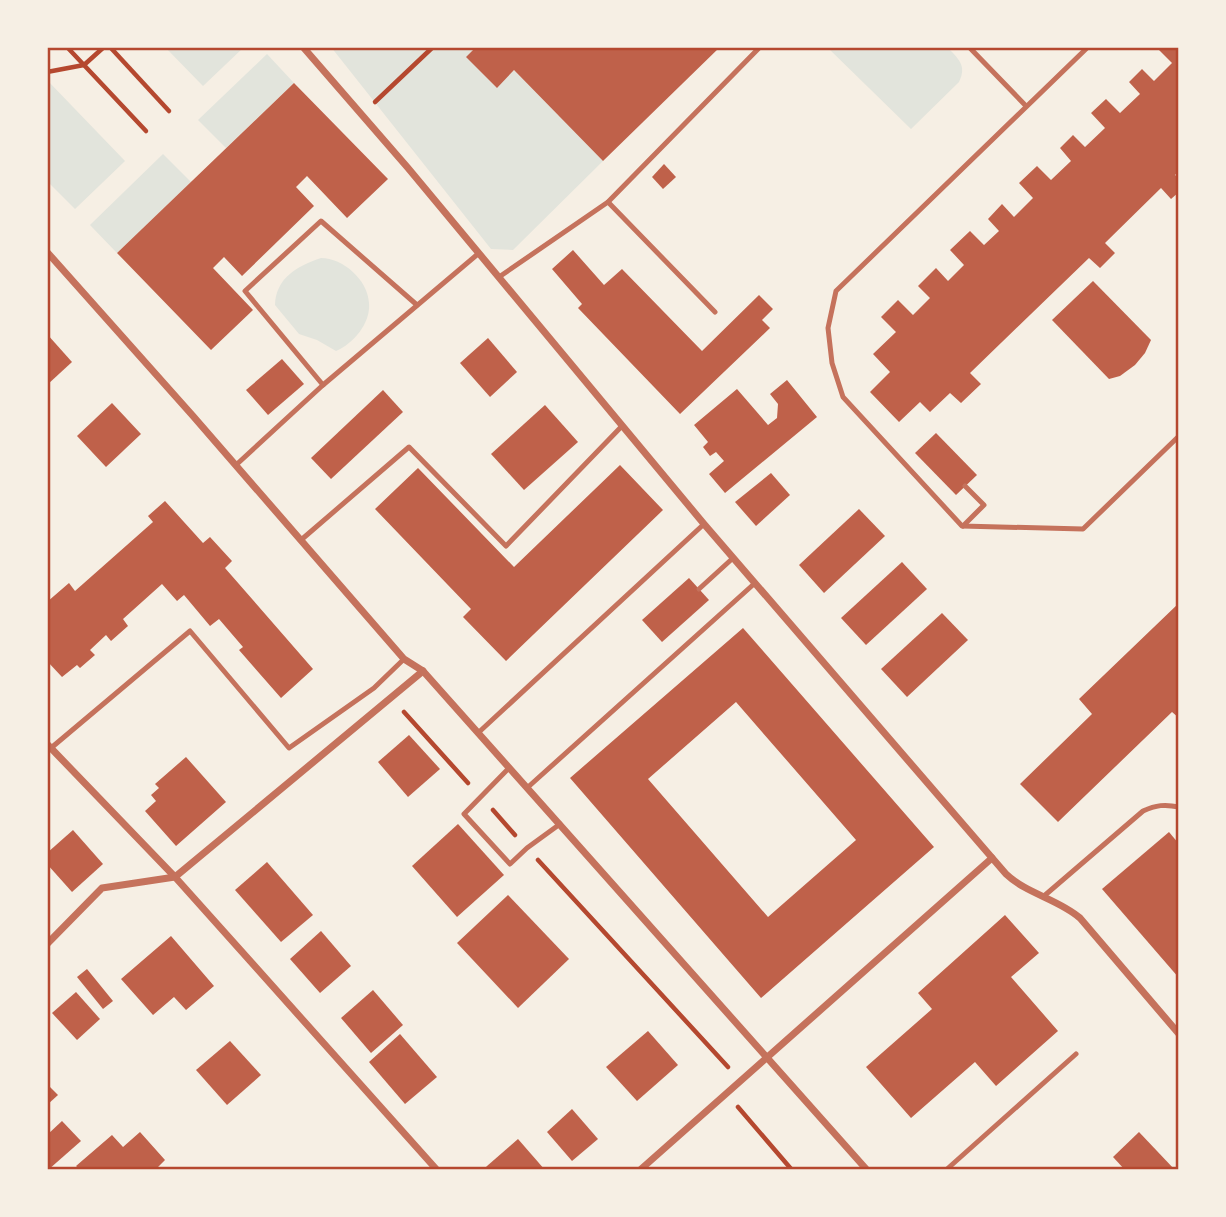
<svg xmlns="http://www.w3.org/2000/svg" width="1226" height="1217" viewBox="0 0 1226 1217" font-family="'Work Sans',sans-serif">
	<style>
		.green { fill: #e2e4dc }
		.building { fill: #bf614a; fill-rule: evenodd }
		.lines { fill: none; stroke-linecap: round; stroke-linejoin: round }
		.path { stroke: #b5482f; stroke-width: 4.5 }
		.service { stroke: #c5725c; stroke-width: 5 }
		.minor { stroke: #c5725c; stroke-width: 7 }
		.neatline { fill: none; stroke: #b5482f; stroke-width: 2.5 }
	</style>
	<rect width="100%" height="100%" fill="#f6efe4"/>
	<g class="green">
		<path d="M165,47H244L203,86Z"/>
		<path d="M331,47H476L467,57L496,87L514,70L603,161L513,250L491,249Z"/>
		<path d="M827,47H947C959,59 967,66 959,82L911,129Z"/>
		<path d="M267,54L294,83L226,148L198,120Z"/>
		<path d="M47,80L125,161L75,209L47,181Z"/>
		<path d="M163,154L191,182L117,253L90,225Z"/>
		<path d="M321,258C343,258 368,280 369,303C371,323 353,344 336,351L317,340L299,334L275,305C276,278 297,266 321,258Z"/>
	</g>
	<g class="building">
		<path d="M476,47H720L603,161L514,70L497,88L466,57Z"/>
		<path d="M1156,47H1179V171L1175,175L1179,178V192L1171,199L1161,188L1105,243L1115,253L1100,268L1089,258L970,373L981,384L961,403L950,393L930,412L920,402L899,422L870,392L890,372L873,354L896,332L881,317L898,300L913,315L930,298L918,286L936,268L948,281L964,265L950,250L970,231L984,245L999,231L988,219L1002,204L1014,217L1033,198L1019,183L1037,166L1051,180L1071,161L1060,148L1073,135L1085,147L1105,128L1091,113L1106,99L1120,113L1140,94L1129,82L1142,69L1154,81L1172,63Z"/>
		<path d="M294,83L388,179L347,218L307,176L296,187L314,206L242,276L224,257L213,268L253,310L211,350L117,253Z"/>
		<path d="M664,164L676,177L663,189L652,177Z"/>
		<path d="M573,250L604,285L622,269L702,351L759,295L773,309L762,320L770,328L680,414L578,308L582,304L552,269Z"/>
		<path d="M1093,281L1151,340L1145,353L1135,365L1120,376L1109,379L1052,320Z"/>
		<path d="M47,334L72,362L47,385Z"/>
		<path d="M488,338L517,372L490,397L460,363Z"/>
		<path d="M282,359L304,384L268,415L246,390Z"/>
		<path d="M787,380L817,417L725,493L709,474L724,461L716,452L710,456L703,447L708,442L694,425L737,389L768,425L777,418L778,404L770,394Z"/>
		<path d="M383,390L403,412L331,479L311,458Z"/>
		<path d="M112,403L141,434L106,467L77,436Z"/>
		<path d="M545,405L578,442L524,490L491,454Z"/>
		<path d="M936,433L977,475L956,495L915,453Z"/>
		<path d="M620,465L663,510L506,661L463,617L471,609L375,509L418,468L514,567Z"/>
		<path d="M771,473L790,495L756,526L735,502Z"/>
		<path d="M165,501L203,543L210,537L232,561L225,568L313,669L281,698L239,650L243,647L219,619L210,626L184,595L177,601L162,584L123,619L128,626L111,641L106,635L90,650L95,655L80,668L77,665L62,677L47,661V602L69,583L75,591L153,522L148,516Z"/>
		<path d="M859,509L885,536L824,593L799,565Z"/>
		<path d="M902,562L927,589L866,645L841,618Z"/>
		<path d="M689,578L709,600L662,642L642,620Z"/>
		<path d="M1179,603V718L1172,712L1058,822L1020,784L1092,714L1079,699Z"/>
		<path d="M942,613L968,640L907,697L881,669Z"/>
		<path d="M743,628L934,847L761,998L570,778ZM736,702L856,840L768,917L648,779Z"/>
		<path d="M409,735L440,769L408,797L378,762Z"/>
		<path d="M186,757L226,802L176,846L145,811L156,801L151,795L159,788L155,784Z"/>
		<path d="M458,824L504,875L457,917L412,866Z"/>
		<path d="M73,830L103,864L72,892L47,864V853Z"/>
		<path d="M1169,832L1179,844V978L1102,889Z"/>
		<path d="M267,862L313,915L281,942L235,890Z"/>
		<path d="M508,895L569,959L518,1008L457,943Z"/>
		<path d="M1005,915L1039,953L1011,977L1058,1031L996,1086L975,1062L911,1118L866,1067L932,1009L918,993Z"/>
		<path d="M321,931L351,966L320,993L290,959Z"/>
		<path d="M171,936L214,986L186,1010L174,997L153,1015L121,979Z"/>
		<path d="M87,969L113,1001L103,1009L77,977Z"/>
		<path d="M373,990L403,1025L371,1053L341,1018Z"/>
		<path d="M76,992L100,1019L77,1040L52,1013Z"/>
		<path d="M648,1031L678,1065L637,1101L606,1067Z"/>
		<path d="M400,1034L437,1077L405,1104L369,1062Z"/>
		<path d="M230,1041L261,1075L227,1105L196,1070Z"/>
		<path d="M47,1084L58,1095L47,1105Z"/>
		<path d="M572,1109L598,1139L572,1161L547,1132Z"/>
		<path d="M62,1121L81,1141L48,1170L47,1135Z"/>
		<path d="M140,1132L165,1160L155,1170H80L76,1166L112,1135L123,1147Z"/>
		<path d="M1139,1132L1175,1170H1125L1113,1157Z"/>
		<path d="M518,1139L545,1170H483L487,1166Z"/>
	</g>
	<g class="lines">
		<g class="path">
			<path d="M67,47L146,131"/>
			<path d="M110,47L169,111"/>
			<path d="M47,72L84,65L104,47"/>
			<path d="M375,102L433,47"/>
			<path d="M404,712L468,783"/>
			<path d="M493,810L515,835"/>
			<path d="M538,860L728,1067"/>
			<path d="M738,1107L792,1170"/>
		</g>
		<g class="service">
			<path d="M969,47L1026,106"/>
			<path d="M1088,47L836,291L828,328L832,363L843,397L962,526L1083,529L1179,436"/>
			<path d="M608,202L760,47"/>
			<path d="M499,277L608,202L715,312"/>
			<path d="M323,385L245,291L321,221L417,305"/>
			<path d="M236,465L323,385L479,253"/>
			<path d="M963,526L984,505L965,486"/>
			<path d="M301,540L409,447L506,546L622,426"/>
			<path d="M699,589L733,558"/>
			<path d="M478,733L704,524"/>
			<path d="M51,748L190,631L289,748L374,688L404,659"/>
			<path d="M509,768L464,814L510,864L527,848L560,824"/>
			<path d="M527,788L755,583"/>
			<path d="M1044,896L1143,811C1156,805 1165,804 1179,807"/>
			<path d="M946,1170L1076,1054"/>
		</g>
		<g class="minor">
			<path d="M303,47L408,168L704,524L1006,874C1027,894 1058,899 1080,918L1179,1034"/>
			<path d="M47,252L193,416L404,659L423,671L867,1170"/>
			<path d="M47,744L175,877L437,1170"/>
			<path d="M47,944L102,888L175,877L423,671"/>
			<path d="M640,1170L992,858"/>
		</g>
	</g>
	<rect width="1226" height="1217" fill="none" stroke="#f6efe4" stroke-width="98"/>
	<rect x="49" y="49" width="1128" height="1119" class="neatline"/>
</svg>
